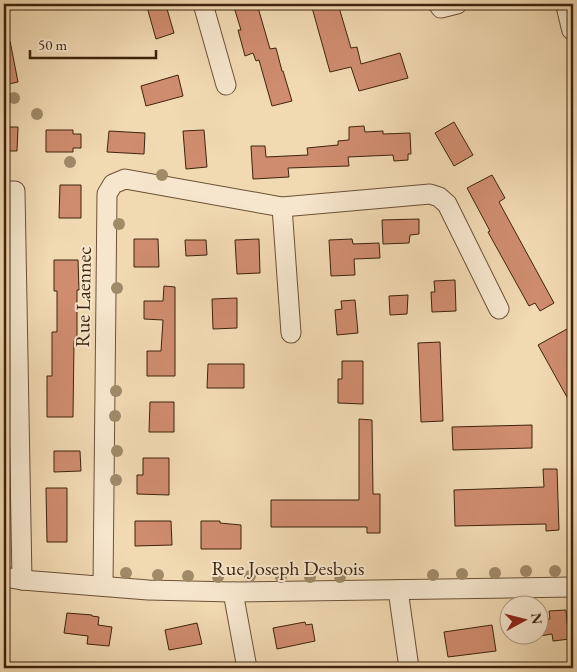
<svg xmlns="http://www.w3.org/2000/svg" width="577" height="672" viewBox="0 0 577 672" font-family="'EB Garamond',serif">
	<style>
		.building { fill: #cf8c6f; stroke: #3f240c }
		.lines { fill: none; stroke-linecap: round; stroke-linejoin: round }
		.minor-casing { stroke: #6c5136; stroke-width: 21 }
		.tertiary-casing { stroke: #6c5136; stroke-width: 24 }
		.minor { stroke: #f6e6cd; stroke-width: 19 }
		.tertiary { stroke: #f6e6cd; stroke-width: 22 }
		.tree { fill: #a08a68 }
		.labels { text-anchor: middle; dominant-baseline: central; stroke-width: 4; stroke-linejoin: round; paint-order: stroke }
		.street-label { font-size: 20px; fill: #3f240c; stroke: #f6e6cd }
	</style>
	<rect width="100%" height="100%" fill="#f1d9b2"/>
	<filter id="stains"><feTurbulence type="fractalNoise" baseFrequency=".004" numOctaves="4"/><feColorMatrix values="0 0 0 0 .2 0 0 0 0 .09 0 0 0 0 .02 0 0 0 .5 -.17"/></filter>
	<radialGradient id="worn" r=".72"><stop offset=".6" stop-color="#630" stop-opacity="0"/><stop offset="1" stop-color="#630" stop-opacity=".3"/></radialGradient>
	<g class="building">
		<path d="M158,4H164L166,9H167L174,33L156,39L147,7Z"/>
		<path d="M233,4H257L270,49L276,48L282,71H283L292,101L272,106L259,60L256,61L253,53L245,56L238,30H241Z"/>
		<path d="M311,4H338L351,48L357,47L361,64L400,53L408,78L359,91L351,67L330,72Z"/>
		<path d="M4,41H10L18,82L4,85Z"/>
		<path d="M178,75L183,96L146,106L141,86Z"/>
		<path d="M454,122L473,155L454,166L435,133Z"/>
		<path d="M364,126L365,132L383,131V134L410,133L411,154H408V160L394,161L393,155L348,157L349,166L288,168L289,177L253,179L251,146H265L266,157L308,155L307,148L338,145V141L349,140V127Z"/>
		<path d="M4,127H18L17,151H4Z"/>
		<path d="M46,130H73V134H81V148H73V152H46Z"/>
		<path d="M204,130L207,167L186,169L183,131Z"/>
		<path d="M109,131L145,133L144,154L107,152Z"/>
		<path d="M492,175L505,198L499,202L554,303L540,311L535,303L529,306L488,232L490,231L467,188Z"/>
		<path d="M60,185H81V218H59Z"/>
		<path d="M419,219V234L410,235L409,243L383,244L382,220Z"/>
		<path d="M134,239H158L159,267H134Z"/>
		<path d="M259,239L260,273L237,274L235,240Z"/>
		<path d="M352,239L353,244L379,243L380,258L354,259L355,275L331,276L329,240Z"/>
		<path d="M185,240H206L207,255L186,256Z"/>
		<path d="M54,260H78L79,290H77V341H74L73,417H47V376H52V332H57V291H54Z"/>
		<path d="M455,280L456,311L432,312L431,292H435L434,281Z"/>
		<path d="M164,286L175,287V376H147V351H161L163,320L144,319V301H163Z"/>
		<path d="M408,295L407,314L390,315L389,296Z"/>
		<path d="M237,298V328L213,329L212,299Z"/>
		<path d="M355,300L358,333L337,335L335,310L342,309L341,301Z"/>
		<path d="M567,329L573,340V408L538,345Z"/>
		<path d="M440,342L443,421L421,422L418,343Z"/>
		<path d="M342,361H363V404L338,403V379H342Z"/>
		<path d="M208,364H244V388H207Z"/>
		<path d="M150,402H174V432H149Z"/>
		<path d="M359,419L372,420L373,494H380V533H367V527H271V500H359Z"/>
		<path d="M532,425V448L453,450L452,427Z"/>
		<path d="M54,451H80L81,471L54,472Z"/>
		<path d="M143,458H169V495L137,494V475H143Z"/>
		<path d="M543,469H557L559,530L546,531V524L455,526L454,490L544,487Z"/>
		<path d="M46,488H67V542H47Z"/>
		<path d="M135,521H171L172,545L135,546Z"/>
		<path d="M201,521H220V523L241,525V549H201Z"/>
		<path d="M566,610L567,624H569L570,639L553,641L552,634L540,636V620L550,619L549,611Z"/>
		<path d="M67,613L92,615V616L99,617L98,625L112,627L109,646L87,644L88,636L64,633Z"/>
		<path d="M305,622L306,625L312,624L315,641L277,649L273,628Z"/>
		<path d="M197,623L202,644L169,650L165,630Z"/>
		<path d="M492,625L496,651L448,657L444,632Z"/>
	</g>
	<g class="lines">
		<g class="minor-casing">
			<g id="minor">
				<path d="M203,4L226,85"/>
				<path d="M438,4L441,8L457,4"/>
				<path d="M4,191H15L22,580"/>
				<path d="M282,207L291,333"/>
				<path d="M4,577L22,580L148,590L233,592L573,587"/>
				<path d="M103,586L107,194L113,184L125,179L282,207L430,194L439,197L447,204L499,309"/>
				<path d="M398,590L409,668"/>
				<path d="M233,592L247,668"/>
			</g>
		</g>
		<g class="tertiary-casing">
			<path id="tertiary" d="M567,4L573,29"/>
		</g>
		<use href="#minor" class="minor"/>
		<use href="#tertiary" class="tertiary"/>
	</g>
	<g class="tree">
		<circle cx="14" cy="98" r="6"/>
		<circle cx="37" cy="114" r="6"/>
		<circle cx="70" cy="162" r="6"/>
		<circle cx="162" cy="175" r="6"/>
		<circle cx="119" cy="224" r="6"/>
		<circle cx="117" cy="288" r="6"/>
		<circle cx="116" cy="391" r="6"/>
		<circle cx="115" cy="416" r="6"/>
		<circle cx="117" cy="451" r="6"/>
		<circle cx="116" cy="480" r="6"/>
		<circle cx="526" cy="571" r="6"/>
		<circle cx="555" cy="571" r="6"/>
		<circle cx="126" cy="573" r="6"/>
		<circle cx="495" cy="573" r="6"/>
		<circle cx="462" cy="574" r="6"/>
		<circle cx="158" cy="575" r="6"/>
		<circle cx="433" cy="575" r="6"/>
		<circle cx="188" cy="576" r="6"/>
		<circle cx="250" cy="576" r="6"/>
		<circle cx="218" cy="577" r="6"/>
		<circle cx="281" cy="577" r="6"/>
		<circle cx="310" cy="577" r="6"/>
		<circle cx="340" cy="577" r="6"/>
	</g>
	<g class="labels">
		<g class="street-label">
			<text transform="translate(83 297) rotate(-89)">Rue Laennec</text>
			<text x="288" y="568">Rue Joseph Desbois</text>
		</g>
	</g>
	<rect width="577" height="672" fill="none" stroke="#f1d9b2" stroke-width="20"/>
	<rect x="5" y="5" width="567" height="662" fill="none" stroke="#3f240c" stroke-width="2.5"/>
	<rect x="10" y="10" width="557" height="652" fill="none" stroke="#3f240c"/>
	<g transform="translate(524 620) rotate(83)"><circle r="24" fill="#f6e6cd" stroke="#ad9880"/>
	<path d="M0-4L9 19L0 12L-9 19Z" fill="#8f2418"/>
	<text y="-8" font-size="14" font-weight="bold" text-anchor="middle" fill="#3f240c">N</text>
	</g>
	<path d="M30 50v8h126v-8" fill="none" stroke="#3f240c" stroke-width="2.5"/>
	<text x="38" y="50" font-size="15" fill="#3f240c" stroke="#f6e6cd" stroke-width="4" paint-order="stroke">50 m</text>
	<rect width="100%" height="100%" filter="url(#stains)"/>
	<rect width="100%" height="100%" fill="url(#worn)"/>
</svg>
